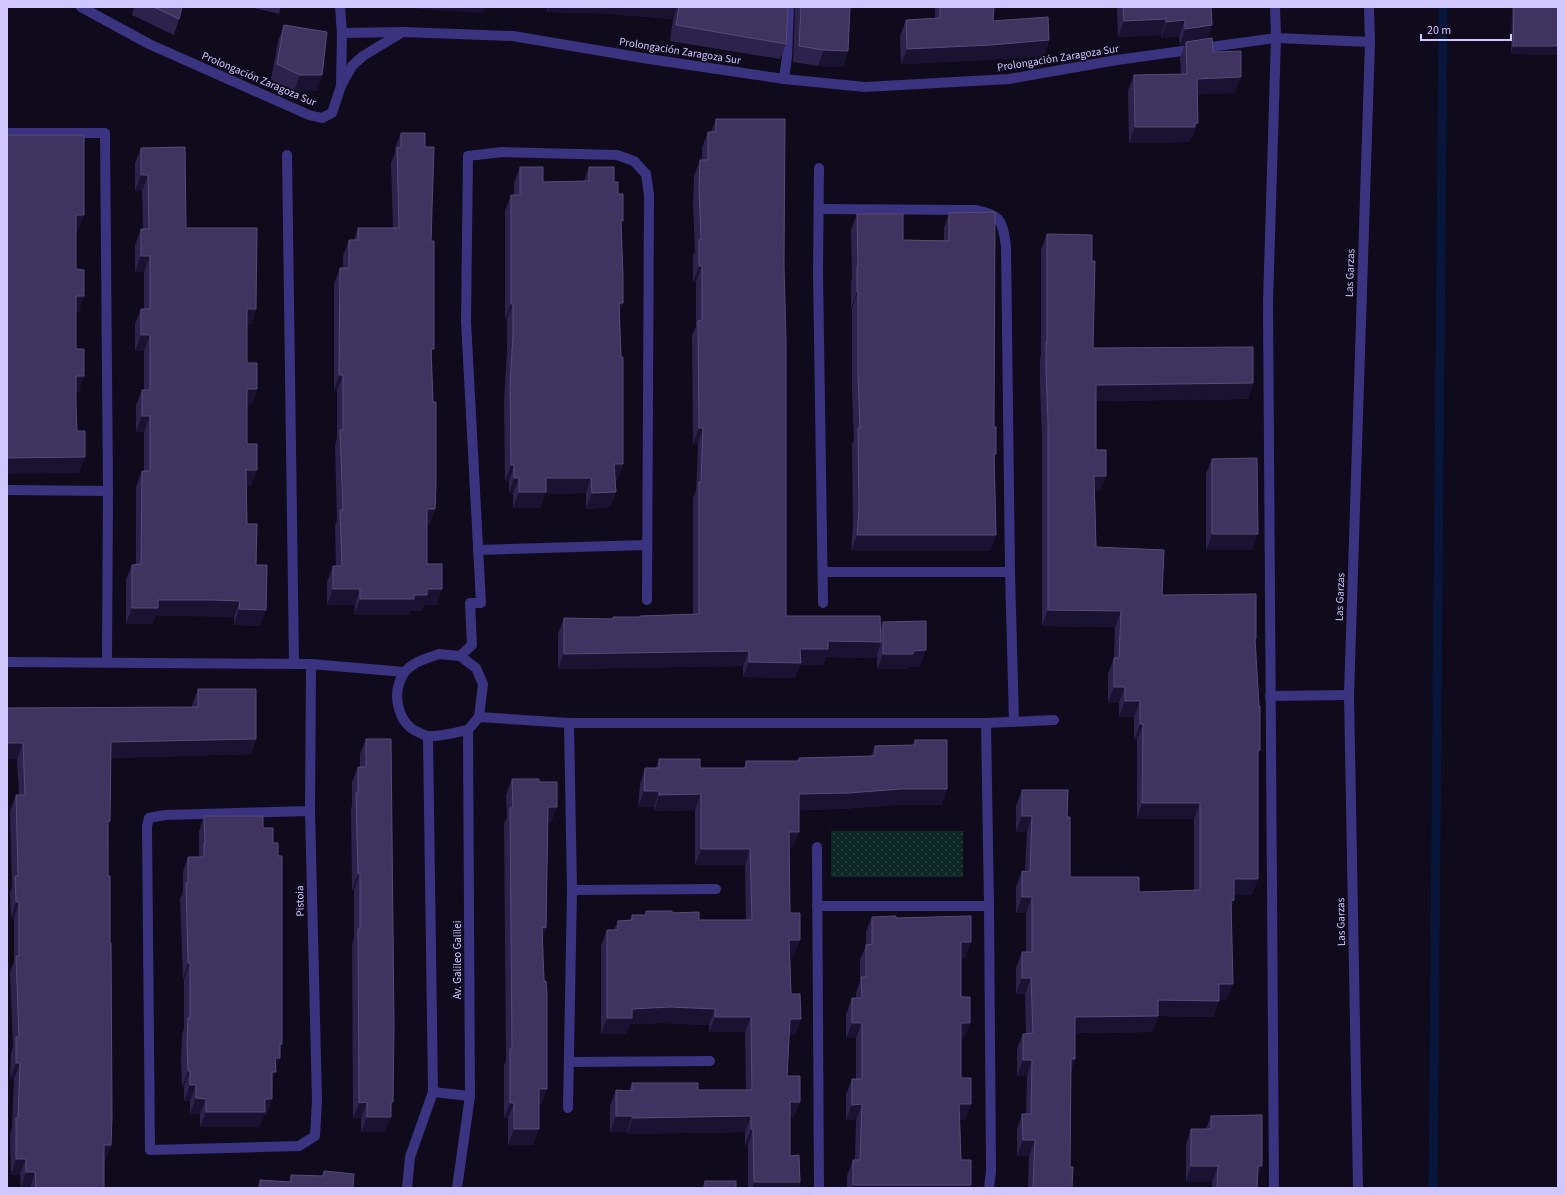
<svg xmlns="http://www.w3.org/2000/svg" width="1565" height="1195" viewBox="0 0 1565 1195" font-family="'Source Sans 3',sans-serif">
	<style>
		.grass { fill: url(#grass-dots) }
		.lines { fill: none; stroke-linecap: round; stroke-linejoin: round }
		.stream { stroke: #07163a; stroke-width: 9 }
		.minor { stroke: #3b337f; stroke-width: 10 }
		.wall { fill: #2d224c }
		.shaded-wall { fill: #1a1231 }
		.building { fill: #3f3460; stroke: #564b79 }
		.labels { text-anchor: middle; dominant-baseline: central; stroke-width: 3.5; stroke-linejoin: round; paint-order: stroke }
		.street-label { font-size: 11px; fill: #d1c7ff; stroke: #0f0b1d }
	</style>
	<defs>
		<pattern id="grass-dots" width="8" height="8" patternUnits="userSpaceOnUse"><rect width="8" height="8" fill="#0e2727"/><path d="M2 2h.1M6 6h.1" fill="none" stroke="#304547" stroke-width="1.8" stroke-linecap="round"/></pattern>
	</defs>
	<rect width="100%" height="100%" fill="#0f0b1d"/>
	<rect class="grass" x="831" y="831" width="132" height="46"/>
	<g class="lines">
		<path class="stream" d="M1433,1188L1443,7"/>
		<g class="minor">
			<path d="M81,7L149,44L309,115L322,118L332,113L341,86L342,33L340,7"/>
			<path d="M342,33L404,32L513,36L649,59L784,79L865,87L1009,79L1117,60L1276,38L1370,42"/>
			<path d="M784,79L787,57L789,7"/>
			<path d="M342,84L352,66L363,56L401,33"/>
			<path d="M7,133H105L108,491L107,663"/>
			<path d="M287,155L294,664"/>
			<path d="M819,168L818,272L823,603"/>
			<path d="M819,209L975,210C1002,216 1002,220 1006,246L1010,572L1014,722"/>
			<path d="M7,490L108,491"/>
			<path d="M478,550L646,545"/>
			<path d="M823,572H1010"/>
			<path d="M439,654L460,656L476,668L483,684L479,717L468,730C456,732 440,737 428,736C426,736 422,734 420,733C397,724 391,693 404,673C412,662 427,658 439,654Z"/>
			<path d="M460,656L472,645L470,603H481L466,321L468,156L502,152L617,155L634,161L646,174L649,195L647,600"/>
			<path d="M7,662L311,664L404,672"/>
			<path d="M1270,696L1349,695"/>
			<path d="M479,717L569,723H986L1054,720"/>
			<path d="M986,723L989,906L991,1171L989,1188"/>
			<path d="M310,811L165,815L149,818L147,826L150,1150L299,1146L315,1136L317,1101L310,811L311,664"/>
			<path d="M817,847L819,1188"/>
			<path d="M572,890L716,889"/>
			<path d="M817,906H989"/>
			<path d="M569,1062L710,1061"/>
			<path d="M433,1092L470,1096"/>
			<path d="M568,1108L572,890L569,723"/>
			<path d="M407,1188L410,1157L433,1092L428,737"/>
			<path d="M457,1188L470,1096L468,730"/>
			<path d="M1274,1188L1268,303L1276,38L1275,7"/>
			<path d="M1358,1188L1349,695L1370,42L1369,7"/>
		</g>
	</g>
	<g class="wall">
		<path d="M134,7H182L179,19L174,35L132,15Z"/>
		<path d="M254,7H281L279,14L254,8Z"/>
		<path d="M528,7H788L786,44L780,59L670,41L673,19L598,13L547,12V8Z"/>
		<path d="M795,7H850L848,51L843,67L818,66L793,62Z"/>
		<path d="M935,7H994L993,21L1049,40L1044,56L985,60L901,64L900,36L906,20L935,19Z"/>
		<path d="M1117,7H1211L1212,25L1207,39L1213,52L1235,93L1198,94L1192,138H1190L1189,142L1129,143L1128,91L1134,75L1181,74L1180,58L1185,44L1180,45L1179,36L1161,38V35L1118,37Z"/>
		<path d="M1512,7H1558V55L1511,54Z"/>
		<path d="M284,25L322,75L316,91H294L271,80L278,41Z"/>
		<path d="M716,119L784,266L786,616L881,628L883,622L920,666L908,667L907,669H877V653L876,658L826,657L823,665H800L795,678L743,677V666L558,669V634L564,618L612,619L613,617H639L640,616L693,614V498L696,491L698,444H693L692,336L696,326V282H693V255L695,252L693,203L694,176L700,160H702V147L708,132H711Z"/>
		<path d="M401,133L425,147L431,241L432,355L435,509L429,525H427V564L437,605H424L421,611H410L409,615H354L355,605H327V582L333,566H336L335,526L337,520L335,446L337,438V391H334V284L340,268H343V256L349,240H354L358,228H393L391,163L395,153V148Z"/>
		<path d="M141,148L186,228L256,309L251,324H247V363L257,389L251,405H247V444L257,470L251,486H246L247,524L256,565L260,626L234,625V617L206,616H155L152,624H126V580L132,565H136V487L142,471H144V432H136V405L142,390H144V351H135V324L141,309H144V272H135V245L141,229H143L142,191H135V163Z"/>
		<path d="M520,167L543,182L584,181L589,167L614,182L618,194L621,225L623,303L619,314L623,464L617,480H615L616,492L610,507L586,509V493L545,494L540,508H513V494L509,493V481H505L504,401L507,351V319H505V211L511,195H514V183Z"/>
		<path d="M949,213L994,427L996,535L990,551H851L853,526L852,444L854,440L852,392V308H851V282L852,278L851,230L857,214L903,240H944V228Z"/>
		<path d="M1047,234L1092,261L1093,348L1253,383L1248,399L1096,401V450L1100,491H1095L1096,547L1162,595L1256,639L1255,642L1258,756L1252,895H1234L1231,909L1227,1000H1219L1213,1017L1158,1016L1152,1032L1075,1033V1059L1071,1071L1070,1167L1072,1188H1028L1029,1156H1017V1130L1022,1114H1026L1027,1076H1017V1049L1023,1034L1026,1033L1025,994H1016V968L1022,952H1026V913H1016V887L1022,871H1025L1027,832H1016V806L1022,790L1067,817L1070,877L1139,892L1194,890V819H1137V740H1134V717H1119V703H1108V674L1114,658L1115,627L1042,626V438L1040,385V359L1041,355V250Z"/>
		<path d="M1212,459L1252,550H1206V474Z"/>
		<path d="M198,689L256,739L251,754L111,758L108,829L111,1145L105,1161H104V1188H21L20,1174L11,1175L10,1134L12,1128L14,1079H10L11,1053L13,1047L10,972L14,962V918H11L10,892L12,886L10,811L16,795H19L17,759L7,708L192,707V705Z"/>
		<path d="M366,739L391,1108L385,1132H361V1118H353L352,944L354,938V889L352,890L351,809L352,805V782L358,767H360V754Z"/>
		<path d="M915,740L942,805H895L842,809L799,810L793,847H789L790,913L794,956H790L791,994L801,1019L795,1035H789L787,1076L794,1118H790V1156L800,1182L798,1188H748V1145H745V1132L627,1134V1132H610V1106L616,1090L629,1091L632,1083L698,1090H746L745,1032H709V1025L664,1023L630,1024L626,1034H601V946L607,930H614L618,921L630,920L632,915H645L646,911L672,913L699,920H746L745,865H695V810L654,811V807H638L640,784L645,768H656L659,759L700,768H744L746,761H798L799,758L871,756L875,746L913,745Z"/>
		<path d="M512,779L539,782L551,823H548L546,928L542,938L541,1105H539L533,1145H508V1118H504V1065L506,1060L504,824L507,817L506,795Z"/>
		<path d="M204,816L263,828L282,1044L280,1050V1058L272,1081L267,1115H264L259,1127H200V1114H190V1101H184V1087H182L181,1061L182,1034L184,1029V979H183L180,899L183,892V872L188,857H199V832Z"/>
		<path d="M872,917L896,918L971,942L965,958H961V997L970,1023L964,1038H961V1078L971,1104L965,1120H960L961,1160L970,1188H847V1176L853,1160H855L856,1120H846V1095L852,1079H856V1038H846V1014L852,998H856V993L860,981V960L866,945V932Z"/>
		<path d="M1211,1116L1258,1179L1257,1188H1212V1182H1186V1145L1191,1129H1206Z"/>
		<path d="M324,1171L353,1188H257L260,1180L289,1182L291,1175L322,1176Z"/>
		<path d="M705,1181L736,1188H702Z"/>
	</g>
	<g class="shaded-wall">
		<path d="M418,7H486L483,13L418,9Z"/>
		<path d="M528,7H547V8Z"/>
		<path d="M549,7H678L673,19L598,13L547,12Z"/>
		<path d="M1166,19L1161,35L1118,37L1124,21Z"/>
		<path d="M1185,20L1179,36L1161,38L1166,22Z"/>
		<path d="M1212,25L1206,41L1186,42L1185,44L1180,45L1185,29Z"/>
		<path d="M1049,40L1044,56L985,60L901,64L907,49Z"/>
		<path d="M1513,46H1558V55L1511,54Z"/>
		<path d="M824,50L848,51L843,67L818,66Z"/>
		<path d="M300,75H322L316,91H294Z"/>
		<path d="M1241,77L1235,93L1191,95L1197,79Z"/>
		<path d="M1195,123H1198L1192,138H1190L1189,142L1129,143L1135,127Z"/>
		<path d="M141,175H148L142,191H135Z"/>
		<path d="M76,215H84L78,231H70Z"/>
		<path d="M141,256H150L144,272H135Z"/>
		<path d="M699,266H702L696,282H693Z"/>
		<path d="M857,292H858L852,308H851Z"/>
		<path d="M76,296H84L79,312H71Z"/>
		<path d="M619,303H623L617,319Z"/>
		<path d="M511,304H513L507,319H505Z"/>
		<path d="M247,309H256L251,324H241Z"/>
		<path d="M141,335H150L144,351H135Z"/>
		<path d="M339,375H343L337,391H334Z"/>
		<path d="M76,376H84L79,392H71Z"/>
		<path d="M1253,383L1248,399L1090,401L1096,385Z"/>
		<path d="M247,389H257L251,405H242Z"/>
		<path d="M142,416H150L144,432H136Z"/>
		<path d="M699,428H703L698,444H693Z"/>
		<path d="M85,457L79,473L7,474V458Z"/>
		<path d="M614,464H623L617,480H609Z"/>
		<path d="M511,465H514L509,481H505Z"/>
		<path d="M246,470H257L251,486H241Z"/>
		<path d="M1094,476H1106L1100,491H1088Z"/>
		<path d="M514,478H519L513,494L509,493Z"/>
		<path d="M546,478H591L586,493L545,494L540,508H513L519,492Z"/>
		<path d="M616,492L610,507L586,509L592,493Z"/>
		<path d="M427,509H435L429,525H421Z"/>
		<path d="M1212,534H1258L1252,550H1206Z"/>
		<path d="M857,535H996L990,551H851Z"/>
		<path d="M333,589H360L355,605H327Z"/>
		<path d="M427,589H442L437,605H424L421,611H410L409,615H354L360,599L414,595Z"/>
		<path d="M158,600H212L240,601L234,617L155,616L152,624H126L132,608Z"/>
		<path d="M239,609L266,610L260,626L234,625Z"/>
		<path d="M1048,610L1121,611L1115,627L1042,626Z"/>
		<path d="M828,641L881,642L876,658L826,657L823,665H800L795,678L743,677L749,662L800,649Z"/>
		<path d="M926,650L920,666L908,667L907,669H877L883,654Z"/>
		<path d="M749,651L743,666L558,669L564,654Z"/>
		<path d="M1114,687H1125L1119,703H1108Z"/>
		<path d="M1125,701H1140L1134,717H1119Z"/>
		<path d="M1140,724H1143L1137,740H1134Z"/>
		<path d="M256,739L251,754L106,758L111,742Z"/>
		<path d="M7,743H23L17,759H7Z"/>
		<path d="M901,789H947L942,805H895L842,809L793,810L799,794Z"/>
		<path d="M644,791H659L654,807H638Z"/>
		<path d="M701,794L695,810L654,811L659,795Z"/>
		<path d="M1142,803H1200L1194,819H1137Z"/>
		<path d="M548,807H557L551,823H542Z"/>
		<path d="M1022,816H1032L1027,832H1016Z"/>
		<path d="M108,821H110L105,837Z"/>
		<path d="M789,832H799L793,847H783Z"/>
		<path d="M701,849H750L745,865H695Z"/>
		<path d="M360,873L354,889L352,890L358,874Z"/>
		<path d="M1234,879H1258L1252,895H1228Z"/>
		<path d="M1022,897H1032L1026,913H1016Z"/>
		<path d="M1234,900L1229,916L1231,901Z"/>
		<path d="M16,902H19L14,918H11Z"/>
		<path d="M542,927L546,928L540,943Z"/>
		<path d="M789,940H800L794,956H784Z"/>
		<path d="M961,942H971L965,958H955Z"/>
		<path d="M188,963H190L184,979H183Z"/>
		<path d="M1022,978H1031L1025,994H1016Z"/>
		<path d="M1219,984H1233L1227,1000H1213Z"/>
		<path d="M1158,1000L1219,1001L1213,1017L1152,1016Z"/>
		<path d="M670,1007L715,1009L709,1025L664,1023L630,1024L626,1034H601L607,1018L632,1009Z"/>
		<path d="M1158,1016L1152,1032L1070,1033L1075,1017Z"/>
		<path d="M715,1017H751L745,1032H709Z"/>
		<path d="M790,1019H801L795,1035H784Z"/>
		<path d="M852,1023H862L856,1038H846Z"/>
		<path d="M961,1023H970L964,1038H955Z"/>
		<path d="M280,1044H282L277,1058H280L270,1088L269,1074Z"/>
		<path d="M1071,1059H1075L1070,1075Z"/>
		<path d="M1023,1060H1032L1027,1076H1017Z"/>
		<path d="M16,1063H20L14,1079H10Z"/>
		<path d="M188,1071H190L184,1087H182Z"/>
		<path d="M190,1085H196L190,1101H184Z"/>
		<path d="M539,1089H547L541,1105H533Z"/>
		<path d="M196,1098L206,1099L200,1114H190Z"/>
		<path d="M265,1099H272L267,1115H264L259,1127H200L206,1112Z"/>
		<path d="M367,1102L361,1118H353L359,1103Z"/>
		<path d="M391,1102H393L388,1117H391L385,1132H361L367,1117Z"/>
		<path d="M790,1102H800L794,1118H784Z"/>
		<path d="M510,1103H514L508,1118H504Z"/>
		<path d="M862,1104L856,1120H846L852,1105Z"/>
		<path d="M959,1104H971L965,1120H954Z"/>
		<path d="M616,1116H632L627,1132H610Z"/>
		<path d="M751,1116L745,1132L627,1134L633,1118Z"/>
		<path d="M514,1129H539L533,1145H508Z"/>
		<path d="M751,1129H753L748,1145H745Z"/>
		<path d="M1023,1140H1035L1029,1156H1017Z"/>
		<path d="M104,1145H111L105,1161H98Z"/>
		<path d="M16,1159H26L20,1174L11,1175Z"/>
		<path d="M1191,1166H1218L1212,1182H1186Z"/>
		<path d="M1258,1166H1262L1257,1182Z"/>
		<path d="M26,1172H35L30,1188H21Z"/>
		<path d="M754,1182H800L798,1188H752Z"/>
		<path d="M853,1185H971L970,1188H852Z"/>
	</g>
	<g class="building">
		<path d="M154,7H182L179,19Z"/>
		<path d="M679,7H788L786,44L676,25Z"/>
		<path d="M801,7H850L848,51L824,50L799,46Z"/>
		<path d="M940,7H994L993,21L1048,17L1049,40L991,45L907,49L906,20L940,18Z"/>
		<path d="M1123,7H1211L1212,25L1185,29V20L1166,22V19L1124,21Z"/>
		<path d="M1514,7H1558V46H1513Z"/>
		<path d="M284,25L327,32L322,75H300L277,64Z"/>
		<path d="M1212,38L1213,52L1241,51V77L1197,79L1198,123H1195V127H1135L1134,75L1187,74L1186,42Z"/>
		<path d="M716,119H785L784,266L786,341V616H880L881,642L828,641V649H800L801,663L749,662V651L564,654V618L613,619V617H640V616L699,614V482H701L703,428H699L698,321L702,320V266H699V240L701,239L699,187L700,160H708V132H716Z"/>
		<path d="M401,133H425V147H434L431,241H434V349H431L433,402H436V484L435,509H427V564H442V589H427V595H414V599H360V589H333V566H342L340,510H343L340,430H343V375H339L340,268H349V240H358V228H399L397,148L401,147Z"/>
		<path d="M7,135H84V215H76V269L84,270V296H76V349H84V376H76V404L77,431H85V457L7,458Z"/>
		<path d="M185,147L186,228H257L256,309H247V363H257V389H247V444H257V470H246L247,524H257L256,565H267L266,610L239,609L240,601L212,600H158V608H132V565L141,564L142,471H150V416H142V390H150V335H141V309H150V256H141V229H149L148,175H141V148Z"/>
		<path d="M520,167H543V182L589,181V167H614V182H618V194H623V221H621L623,276V303H619L621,357H623V464H614L616,492L592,493L591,478H546V492H519V478H514V465H511L510,385L513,335V304H511V195H520Z"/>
		<path d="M995,212L994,427H996V454H994L996,535H857L859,510L858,428H860L858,376V292H857V266H858L857,214H903V240L949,241V213Z"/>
		<path d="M1047,234L1092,235V261H1095L1093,348L1253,347V383L1096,385V450H1106V476H1094L1096,547L1164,550L1162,595L1256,594V639H1255L1259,706H1260V750L1258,751V879H1234V900L1231,901L1233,984H1219V1001L1158,1000V1016L1075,1017V1059H1071L1070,1167H1073L1072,1188H1033L1035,1140H1023L1022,1114H1031L1032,1060H1023V1034L1033,1033L1031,978H1022V952H1032V897H1022V871L1030,872L1032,816H1022V790H1068L1067,817H1070V877H1139V892L1200,890V803H1142L1143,724H1140V701H1125V687H1114V658H1119L1121,611L1048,610V422L1046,369V343H1047Z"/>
		<path d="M1257,458L1258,534H1212V459Z"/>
		<path d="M926,621V650L913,651V654H883V622Z"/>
		<path d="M198,689H256V739L111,742L110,821H108V876H110V943H111L112,1117L111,1145H104V1188H36L35,1172H26V1159H16V1118H18L20,1063H16V1037H19L16,956H19V902H16L15,876H18L16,795H25L23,743H7V708L198,707Z"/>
		<path d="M366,739H391L394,1024L393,1102H391V1117H367V1102L359,1103L358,929H360V873L358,874L356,793H358V767H366Z"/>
		<path d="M915,740H947V789H901L848,793L799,794V832H789L790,913H800V940H789L791,994H800L801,1019H790L787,1076H800V1102H790V1156L799,1155L800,1182H754L753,1129H751V1116L633,1118L632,1116H616V1090L632,1091V1083H698V1090H752L751,1017H715V1009L670,1007L632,1009V1018H607V930H618V921L632,920V915H646V911H672V913L699,912V920H752L750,849H701V794L659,795V791H644L645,768H659V759H700V768H746V761H799V758L875,756V746L915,745Z"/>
		<path d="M512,779H539V782H557V807H548L546,928L542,927L544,981H546L547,994V1089H539V1129H514V1103H510V1049H512L510,808H513Z"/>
		<path d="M204,816H263V828H273V843H278V856H282V1044H280V1058H275L276,1072H272V1099H265V1112H206V1099L196,1098V1085H190V1071H188L187,1045L188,1018H190V963H188L186,883H188V857H204V843H205Z"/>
		<path d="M896,916V918L971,916V942H961V997H970V1023H961V1078H971V1104H959L961,1160H971V1185H853V1160H860L862,1104L852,1105V1079H862V1023H852V998H862L861,977H866V945L872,944V917Z"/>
		<path d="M1262,1115V1166H1258L1257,1188H1217L1218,1166H1191V1129H1211V1116Z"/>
		<path d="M324,1171L354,1174L353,1188H260V1180L291,1182V1175L323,1176Z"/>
		<rect x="705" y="1181" width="31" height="7"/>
	</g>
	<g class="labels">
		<g class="street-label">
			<text transform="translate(680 51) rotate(9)">Prolongación Zaragoza Sur</text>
			<text transform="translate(1058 58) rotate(-9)">Prolongación Zaragoza Sur</text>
			<text transform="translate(259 79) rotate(23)">Prolongación Zaragoza Sur</text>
			<text transform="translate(1350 273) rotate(-88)">Las Garzas</text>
			<text transform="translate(1340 597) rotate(-88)">Las Garzas</text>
			<text transform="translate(300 901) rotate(-91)">Pistoia</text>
			<text transform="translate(1341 922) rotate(-91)">Las Garzas</text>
			<text transform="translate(457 960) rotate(-90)">Av. Galileo Galilei</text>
		</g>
	</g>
	<rect width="1565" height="1195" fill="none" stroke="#d1c7ff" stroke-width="16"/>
	<path d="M1421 34v6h90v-6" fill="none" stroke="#d1c7ff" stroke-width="2"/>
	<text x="1427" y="34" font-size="12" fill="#d1c7ff" stroke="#0f0b1d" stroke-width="3" paint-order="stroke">20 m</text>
</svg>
